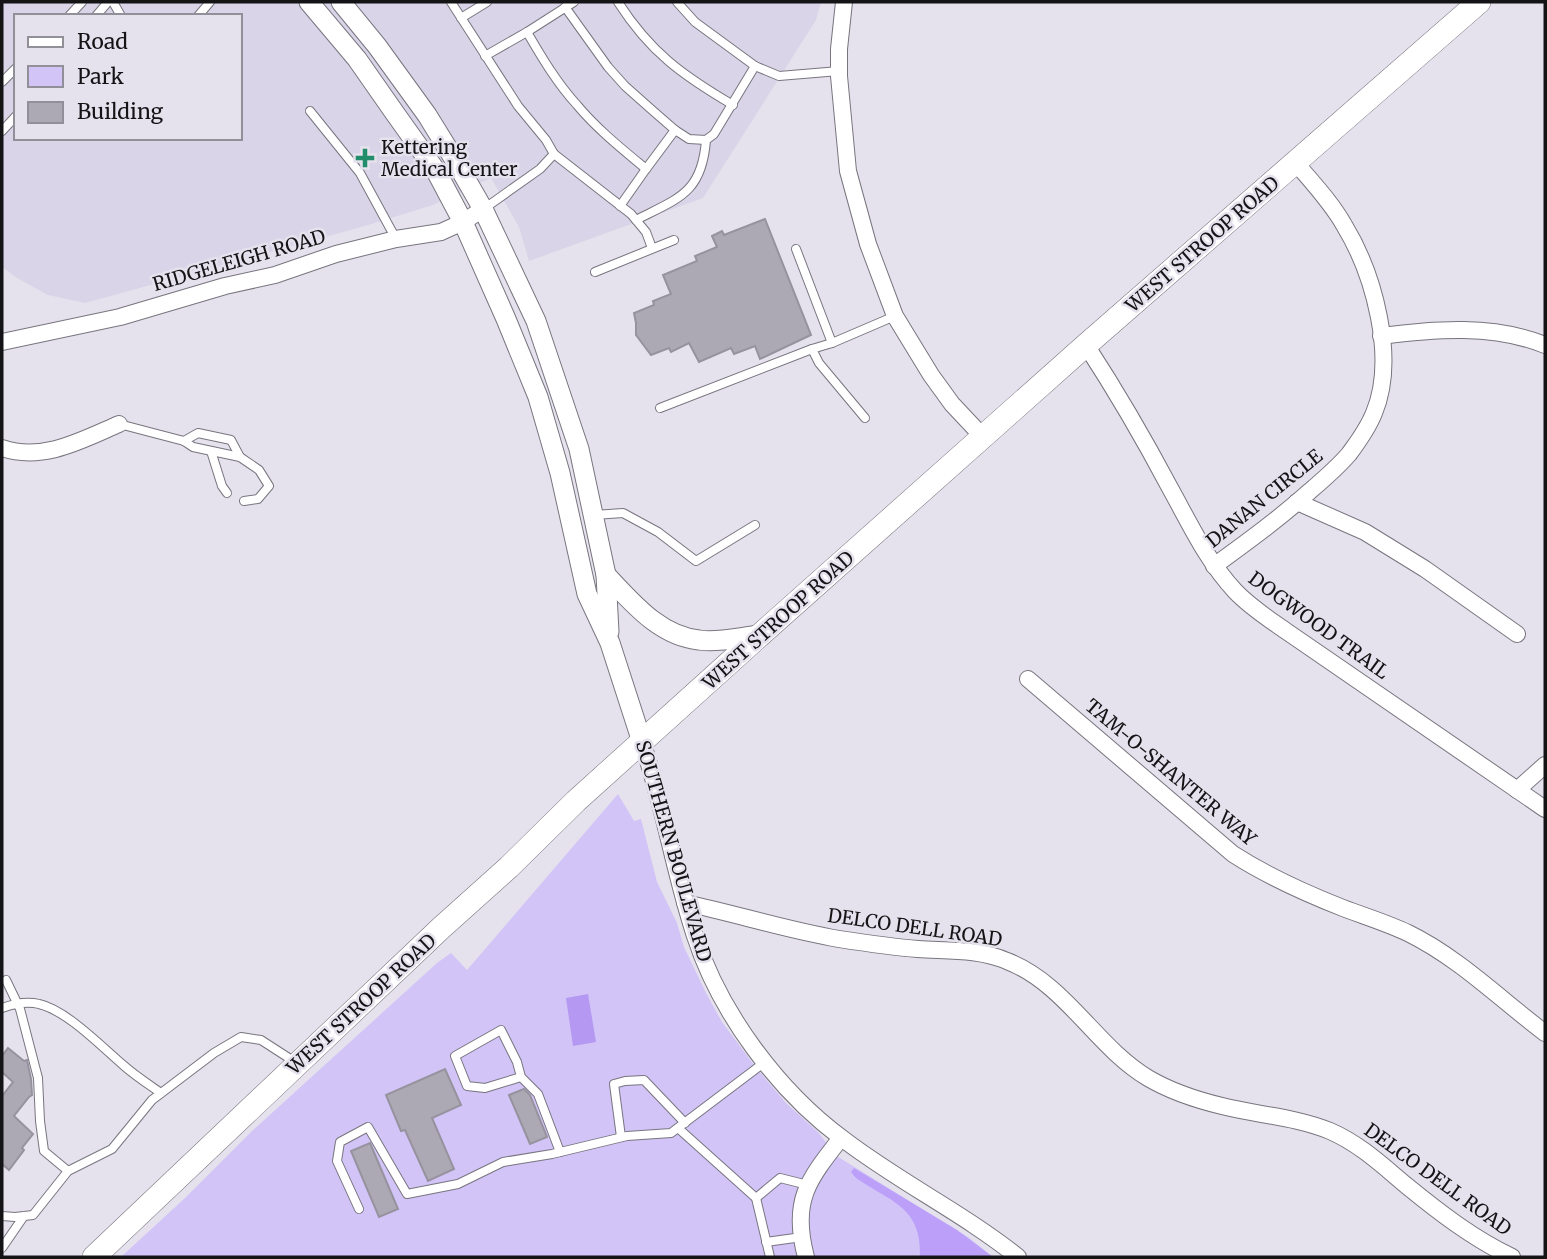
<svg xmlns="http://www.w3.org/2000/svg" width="1547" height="1259" viewBox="0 0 1547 1259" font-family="Merriweather,serif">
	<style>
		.built { fill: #d9d4e7; fill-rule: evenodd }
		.green { fill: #d2c4f7 }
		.forest { fill: #bb9ff9 }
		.water { fill: #b498f1 }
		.building { fill: #aca9b4; stroke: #96939e; stroke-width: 2 }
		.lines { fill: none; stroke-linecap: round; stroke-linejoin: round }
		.service-casing { stroke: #78757f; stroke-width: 10 }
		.minor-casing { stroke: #78757f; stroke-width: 18 }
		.tertiary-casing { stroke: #78757f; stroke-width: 21 }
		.secondary-casing { stroke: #78757f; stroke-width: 24 }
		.service { stroke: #fff; stroke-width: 8 }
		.minor { stroke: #fff; stroke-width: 16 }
		.tertiary { stroke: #fff; stroke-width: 19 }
		.secondary { stroke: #fff; stroke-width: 23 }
		.poi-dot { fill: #228d6b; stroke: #e5e2ed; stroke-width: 2.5 }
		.labels { text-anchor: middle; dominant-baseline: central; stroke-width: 5; stroke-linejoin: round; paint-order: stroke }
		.poi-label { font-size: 19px; fill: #141316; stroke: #e5e2ed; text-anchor: start }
		.street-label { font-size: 19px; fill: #141316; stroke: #e5e2ed }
	</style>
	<rect width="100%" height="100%" fill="#e5e2ed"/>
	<path class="built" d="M2,2H821L816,20L703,198L529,261L519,227L491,178L433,205L365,226L85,303L48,295L17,278L2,267ZM16,16H240V138H16Z"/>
	<path class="green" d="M618,794L634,821L641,819L657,882L677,923L684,947L706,993L722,1022L757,1069L787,1104L819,1133L835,1155L968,1237L993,1257H121L185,1198L252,1131L437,963L451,953L467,970Z"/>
	<path class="forest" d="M854,1168L957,1230L993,1257H920C922,1207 891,1202 856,1178L851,1172Z"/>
	<path class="water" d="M588,994L596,1042L573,1046L566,998Z"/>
	<g class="building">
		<path d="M765,219L811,335L760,359L755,346L734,354L731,348L699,362L689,343L671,352L669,348L651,355L636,335V323L634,313L654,305L653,301L671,294L663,275L697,261L695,256L717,247L712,236L722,231L724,235Z"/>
		<path d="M8,1048L24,1061L27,1060L31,1079L32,1095L29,1097L14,1116L33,1134L22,1148L24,1150L9,1170L2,1164V1096L13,1082L2,1072V1056Z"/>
		<path d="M445,1069L461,1105L432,1118L454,1169L428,1181L405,1130L401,1131L386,1095Z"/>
		<path d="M524,1089L530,1095L547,1137L530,1144L509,1095Z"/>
		<path d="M370,1143L398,1209L379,1217L351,1151Z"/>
	</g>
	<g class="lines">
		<g class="service-casing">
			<g id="service">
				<path d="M113,2L121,16"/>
				<path d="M451,2L518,106L546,140L554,154L631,214L646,232L652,248"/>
				<path d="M618,2C650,52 682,75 733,105"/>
				<path d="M565,7L608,67L625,86L652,110L675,130L689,139L706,140L714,134L755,66L695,22L677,2"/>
				<path d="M69,16L82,2"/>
				<path d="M96,16L108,2"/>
				<path d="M198,16L210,2"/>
				<path d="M461,18L487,2"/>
				<path d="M527,32C542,58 557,83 577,105C597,129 622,149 646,169"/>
				<path d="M485,56L527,32L574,2"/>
				<path d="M755,66L779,76L839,71"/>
				<path d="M2,82L16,68"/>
				<path d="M310,111L360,173L396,239"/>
				<path d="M2,131L16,116"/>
				<path d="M620,206L646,169L675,130"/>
				<path d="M485,208L540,169L554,154"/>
				<path d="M636,220C679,198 702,193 706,140"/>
				<path d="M796,249L832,343"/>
				<path d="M595,272L674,240"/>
				<path d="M812,349L819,363L865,418"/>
				<path d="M660,408L812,349L832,343L895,316"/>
				<path d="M119,424L184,441L193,447L240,457L259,470L269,486L258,499L244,501"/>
				<path d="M184,441L198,433L231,440L240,457"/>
				<path d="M211,451L222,486L227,493"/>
				<path d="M594,515L623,513L658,532L696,561L755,525"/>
				<path d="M6,980L20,1009L38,1078L40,1121L44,1151L68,1171"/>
				<path d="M2,1008C13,1004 27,1001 39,1004C66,1010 101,1046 122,1064C134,1075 148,1084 161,1093"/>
				<path d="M521,1077L517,1062L501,1030L455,1056L467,1086L485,1088L521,1077L538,1094L560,1152"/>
				<path d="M678,1128L756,1198L770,1257"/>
				<path d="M621,1137L614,1084L625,1081L644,1080L685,1123"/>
				<path d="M756,1198L780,1178L808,1185"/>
				<path d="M359,1209L337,1161L340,1142L368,1127L407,1194L458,1184L503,1162L552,1154L627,1136L671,1133L765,1062"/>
				<path d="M2,1216L15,1217L33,1215L68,1171L112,1149L152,1100L214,1053L241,1037L261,1040L295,1062"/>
				<path d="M766,1242L802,1237"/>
				<path d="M2,1248L24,1216"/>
			</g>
		</g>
		<g class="minor-casing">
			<g id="minor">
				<path d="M844,2L839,49V76L848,171L868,244L895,316L931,375L952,404L983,437"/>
				<path d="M1381,336C1435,329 1493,324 1545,345"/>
				<path d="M2,342L120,317L225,286L275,275L336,254L396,239L441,232L463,222L483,209"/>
				<path d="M1086,345C1116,391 1144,439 1170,488C1190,524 1207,561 1235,591C1250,607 1269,619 1286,631L1545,809"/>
				<path d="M2,448C43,462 82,440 119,424"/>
				<path d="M1297,502L1365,532L1425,569L1517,634"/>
				<path d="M1214,566C1247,542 1280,518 1310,491C1324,479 1337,468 1349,454C1358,442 1368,428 1374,413C1397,358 1374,274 1344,225C1331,202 1312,182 1295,162"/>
				<path d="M1028,679L1233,854C1267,876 1305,893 1343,908C1364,916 1387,923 1408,933C1459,958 1500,999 1545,1033"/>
				<path d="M642,742C664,806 674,872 695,936C720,1013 778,1091 843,1139C899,1182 963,1213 1018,1257"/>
				<path d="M1517,790L1545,765"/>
				<path d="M685,903C737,914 787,930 839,939C865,943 892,947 918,949C948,951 979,949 1007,961C1066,984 1095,1046 1148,1078C1170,1091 1197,1100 1222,1106C1258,1115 1296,1117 1330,1131C1360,1144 1383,1166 1407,1186C1440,1213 1474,1239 1512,1257"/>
				<path d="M806,1257C791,1201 808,1180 841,1138"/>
			</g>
		</g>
		<g class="tertiary-casing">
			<g id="tertiary">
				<path d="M309,2L357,59L394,112L436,171L463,222L506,319L538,397L560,473L587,594L610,643L642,742"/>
				<path d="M341,2L377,46L427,115L456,162L483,209L536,321L579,449L606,575L609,632"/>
				<path d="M606,575C632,602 659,636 699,640C718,643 740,637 760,635"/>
			</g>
		</g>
		<g class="secondary-casing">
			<path id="secondary" d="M94,1257L441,928L509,867L576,801L760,635L1086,345L1479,2"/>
		</g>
		<use href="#service" class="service"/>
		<use href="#minor" class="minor"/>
		<use href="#tertiary" class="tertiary"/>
		<use href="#secondary" class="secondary"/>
	</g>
	<path class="poi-dot" d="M361.5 147.5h7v7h7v7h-7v7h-7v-7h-7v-7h7z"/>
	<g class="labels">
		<g class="poi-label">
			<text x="381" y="147">Kettering<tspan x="381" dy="22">Medical Center</tspan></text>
		</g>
		<g class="street-label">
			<text transform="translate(1202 244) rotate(-41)">WEST STROOP ROAD</text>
			<text transform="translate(239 260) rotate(-16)">RIDGELEIGH ROAD</text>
			<text transform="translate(1264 498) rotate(-39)">DANAN CIRCLE</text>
			<text transform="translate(778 620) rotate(-42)">WEST STROOP ROAD</text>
			<text transform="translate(1319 625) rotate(36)">DOGWOOD TRAIL</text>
			<text transform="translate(1171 772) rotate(40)">TAM-O-SHANTER WAY</text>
			<text transform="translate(674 851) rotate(74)">SOUTHERN BOULEVARD</text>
			<text transform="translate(915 927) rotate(8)">DELCO DELL ROAD</text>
			<text transform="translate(361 1004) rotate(-43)">WEST STROOP ROAD</text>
			<text transform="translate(1438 1179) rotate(36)">DELCO DELL ROAD</text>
		</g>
	</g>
	<rect width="1547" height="1259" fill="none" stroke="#141316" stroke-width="7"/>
	<rect x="14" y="14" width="228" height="126" fill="#e5e2ed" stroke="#918f97" stroke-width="2"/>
	<rect x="28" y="37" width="35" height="10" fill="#ffffff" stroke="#918f97" stroke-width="2"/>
	<text x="77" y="49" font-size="21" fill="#141316">Road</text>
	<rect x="28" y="66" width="35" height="21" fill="#d2c4f7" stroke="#918f97" stroke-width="2"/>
	<text x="77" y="84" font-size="21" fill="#141316">Park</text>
	<rect x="28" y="102" width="35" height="21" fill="#aca9b4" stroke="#918f97" stroke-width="2"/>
	<text x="77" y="119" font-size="21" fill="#141316">Building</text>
</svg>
